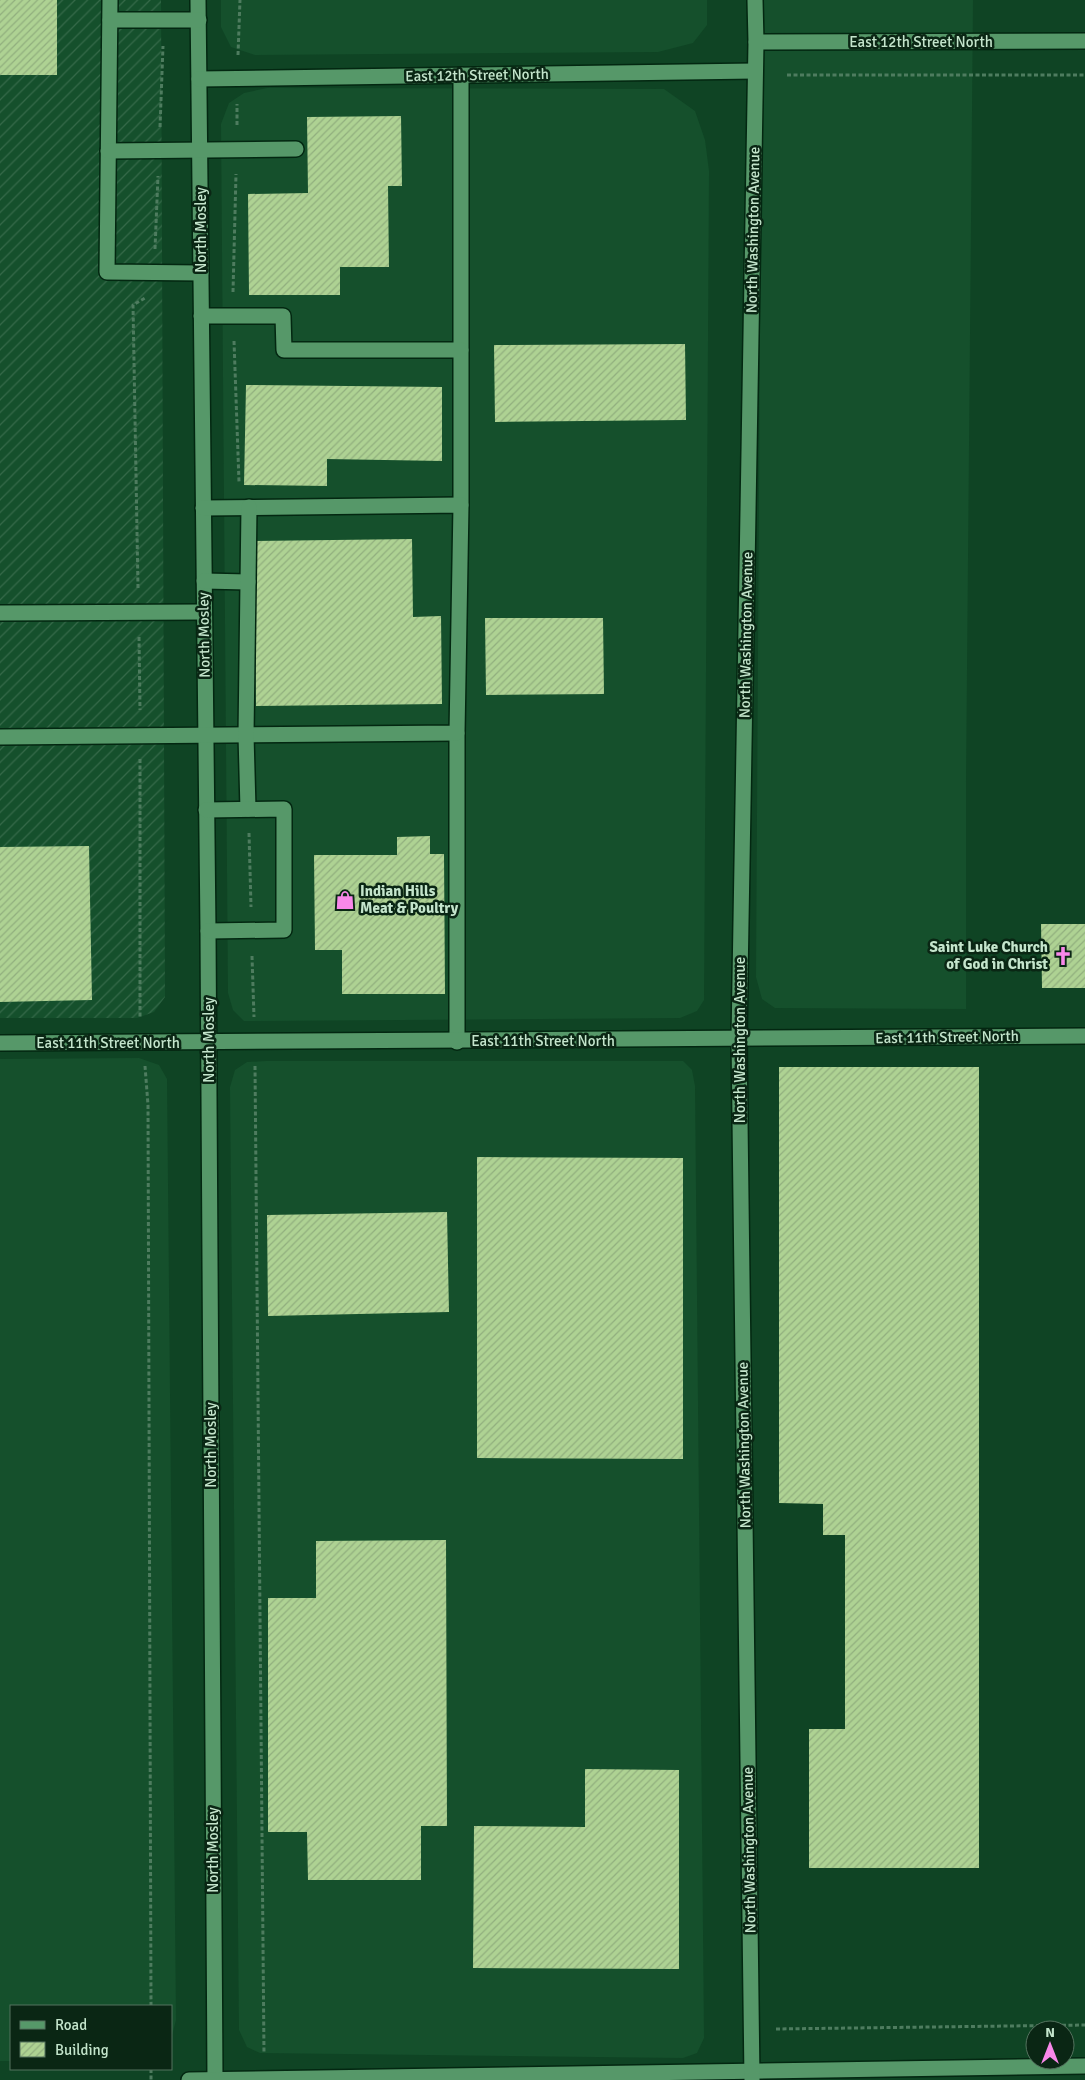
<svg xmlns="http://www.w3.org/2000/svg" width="1085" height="2080" viewBox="0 0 1085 2080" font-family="Signika,sans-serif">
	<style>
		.built { fill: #15502c }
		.industrial { fill: url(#industrial-furrows) }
		.building { fill: url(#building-hatch) }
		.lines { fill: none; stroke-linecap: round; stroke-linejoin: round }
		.minor-casing { stroke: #032711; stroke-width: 18 }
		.path { stroke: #4e7c5f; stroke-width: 3; stroke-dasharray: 4 2.5; stroke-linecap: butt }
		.minor { stroke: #569869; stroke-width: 15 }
		.labels { text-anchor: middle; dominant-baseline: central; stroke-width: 5; stroke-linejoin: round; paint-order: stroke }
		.street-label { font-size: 15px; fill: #c4e5cc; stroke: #0a2614 }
		.poi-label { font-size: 15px; font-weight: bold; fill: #c4e5cc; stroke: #0a2614; text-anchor: start }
	</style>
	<defs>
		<pattern id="industrial-furrows" width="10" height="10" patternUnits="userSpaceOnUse" patternTransform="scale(1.25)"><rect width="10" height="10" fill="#15502c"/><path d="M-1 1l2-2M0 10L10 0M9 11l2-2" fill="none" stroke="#356949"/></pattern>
		<pattern id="building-hatch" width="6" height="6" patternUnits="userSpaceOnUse" patternTransform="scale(1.25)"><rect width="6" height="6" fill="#aed293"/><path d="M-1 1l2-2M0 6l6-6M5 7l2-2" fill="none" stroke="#91af7e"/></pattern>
	</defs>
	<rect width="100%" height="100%" fill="#0f4424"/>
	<g class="built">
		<path d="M221,0H707V25L693,43L658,52L255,55L231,47L221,27Z"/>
		<path d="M762,0H973L966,782V1009L775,1008L762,999L756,977Z"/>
		<path d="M267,88L664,89L695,111L705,140L709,171L704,1000L697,1011L680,1018L244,1021L233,1010L228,993L221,124L229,103L244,93Z"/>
		<path d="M139,1058L159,1065L167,1079L176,2020L171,2039V2006H11V2061H0V1059Z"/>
		<path d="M266,1061H683L692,1070L695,1086L704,2038L697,2053L683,2058L260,2053L247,2047L239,2030L230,1087L235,1070L247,1062Z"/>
	</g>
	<path class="industrial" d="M0,0H161L165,997L154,1012L137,1018H0Z"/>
	<g class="building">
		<rect x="0" y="0" width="57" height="75"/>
		<path d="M401,116L402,186H388L389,267H340V295H249L248,194L308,193L307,117Z"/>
		<path d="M685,344L686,420L495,422L494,345Z"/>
		<path d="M246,385L442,387V461L327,459V486L244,485Z"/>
		<path d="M412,539L413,617L441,616L442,704L256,706L254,541Z"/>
		<path d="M485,618H603L604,694L486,695Z"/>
		<path d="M430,836V854H444L445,994H342V950H315L314,855H397V837Z"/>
		<path d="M89,846L92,1000L0,1002V847Z"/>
		<path d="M1041,924H1085V988H1042Z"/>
		<path d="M779,1067H979V1868H809V1729H845V1535H823V1504L779,1503Z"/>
		<path d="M477,1157L683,1158V1459L477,1458Z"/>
		<path d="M447,1212L449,1312L268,1316L267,1215Z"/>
		<path d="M446,1540L447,1826H421V1880H308L307,1832H268V1598H316V1541Z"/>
		<path d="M585,1769L679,1770V1969L473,1968L474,1826L585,1827Z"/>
	</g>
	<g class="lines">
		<g class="minor-casing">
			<g id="minor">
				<path d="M110,0L107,272L201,273"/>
				<path d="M198,0L208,931L215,2080"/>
				<path d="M110,20H199"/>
				<path d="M756,42L1085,41"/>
				<path d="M461,75V350"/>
				<path d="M199,79L755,71"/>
				<path d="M108,151L296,149"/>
				<path d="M201,316H283L284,350H461V505"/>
				<path d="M204,581L248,582"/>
				<path d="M0,613L204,612"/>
				<path d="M457,733V1042"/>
				<path d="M0,737L457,733L461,505L203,508"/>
				<path d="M248,809L246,735L249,507"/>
				<path d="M206,810L284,809V930L208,931"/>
				<path d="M0,1043L1085,1036"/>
				<path d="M189,2080L1085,2066"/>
				<path d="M752,2080L739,1039L756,42L755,0"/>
			</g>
		</g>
		<g class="path">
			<path d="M238,55L240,0"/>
			<path d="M787,75H1085"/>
			<path d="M237,125V104"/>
			<path d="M160,127L163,46"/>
			<path d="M155,249L158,176"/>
			<path d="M233,292L236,174"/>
			<path d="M234,341L239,482"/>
			<path d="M138,588L133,305L145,298"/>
			<path d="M139,637L140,710"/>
			<path d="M140,759V1018"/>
			<path d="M249,833L251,907"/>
			<path d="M252,956L254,1017"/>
			<path d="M145,1066L148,1105L151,2006"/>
			<path d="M255,1066L264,2054"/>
			<path d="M776,2029L1085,2025"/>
			<path d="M151,2069V2080"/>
		</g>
		<use href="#minor" class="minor"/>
	</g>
	<defs>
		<g id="shop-bare" transform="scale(1.5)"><path d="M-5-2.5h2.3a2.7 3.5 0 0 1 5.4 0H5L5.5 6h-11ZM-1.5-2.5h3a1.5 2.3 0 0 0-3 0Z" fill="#f888e9" stroke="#0a2614" stroke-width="2.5" paint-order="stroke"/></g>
		<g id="church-bare" transform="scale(1.5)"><path d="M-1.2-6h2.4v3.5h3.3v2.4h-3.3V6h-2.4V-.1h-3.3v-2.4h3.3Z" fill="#f888e9" stroke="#0a2614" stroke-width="2.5" paint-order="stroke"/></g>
	</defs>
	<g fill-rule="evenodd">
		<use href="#shop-bare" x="345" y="900"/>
		<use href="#church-bare" x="1063" y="956"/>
	</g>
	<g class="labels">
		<g class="street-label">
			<text x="921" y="42">East 12th Street North</text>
			<text transform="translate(477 75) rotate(-1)">East 12th Street North</text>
			<text transform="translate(201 230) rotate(-90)">North Mosley</text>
			<text transform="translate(753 230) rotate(-89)">North Washington Avenue</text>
			<text transform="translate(204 635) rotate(-91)">North Mosley</text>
			<text transform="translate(746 635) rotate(-89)">North Washington Avenue</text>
			<text transform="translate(947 1037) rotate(-1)">East 11th Street North</text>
			<text transform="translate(209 1040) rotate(-90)">North Mosley</text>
			<text transform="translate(740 1040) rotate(-90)">North Washington Avenue</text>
			<text x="543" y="1041">East 11th Street North</text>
			<text x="108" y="1043">East 11th Street North</text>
			<text transform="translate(211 1445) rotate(-90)">North Mosley</text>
			<text transform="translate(744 1445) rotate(-91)">North Washington Avenue</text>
			<text transform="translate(213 1850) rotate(-90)">North Mosley</text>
			<text transform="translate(749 1850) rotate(-91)">North Washington Avenue</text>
		</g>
		<g class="poi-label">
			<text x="360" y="891">Indian Hills<tspan x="360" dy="17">Meat &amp; Poultry</tspan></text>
			<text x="1048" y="947" text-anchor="end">Saint Luke Church<tspan x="1048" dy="17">of God in Christ</tspan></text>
		</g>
	</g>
	<rect x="10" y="2005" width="162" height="65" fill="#0a2614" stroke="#54725e"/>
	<rect x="20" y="2021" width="25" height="8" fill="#569869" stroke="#54725e"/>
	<text x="55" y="2030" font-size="15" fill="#c4e5cc">Road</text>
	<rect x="20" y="2042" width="25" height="15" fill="url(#building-hatch)" stroke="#54725e"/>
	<text x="55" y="2055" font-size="15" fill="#c4e5cc">Building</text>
	<g transform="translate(1050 2045)"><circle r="24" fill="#0a2614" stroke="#54725e"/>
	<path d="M0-4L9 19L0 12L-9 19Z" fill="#f888e9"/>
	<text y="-8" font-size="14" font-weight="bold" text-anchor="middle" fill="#c4e5cc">N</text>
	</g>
</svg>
